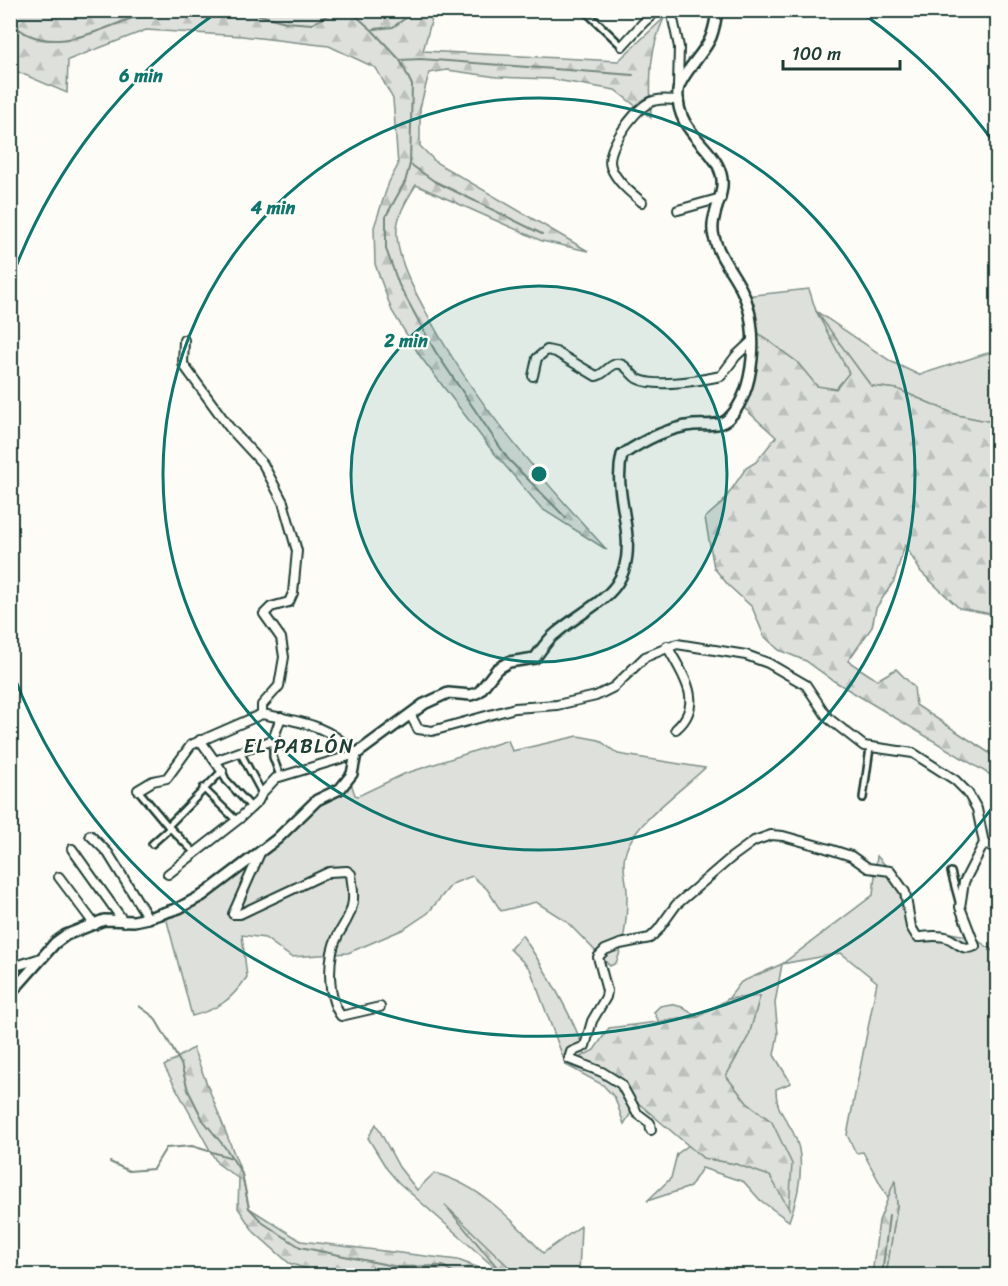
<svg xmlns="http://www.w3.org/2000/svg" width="1008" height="1286" viewBox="0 0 1008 1286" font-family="Sriracha,sans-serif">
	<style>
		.grass { fill: #dde0db; stroke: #7e8e88; stroke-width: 1.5 }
		.forest { fill: url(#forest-firs); stroke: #7e8e88; stroke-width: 1.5 }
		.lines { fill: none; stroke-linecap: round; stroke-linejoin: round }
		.stream { stroke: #75877f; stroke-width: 2 }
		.pedestrian-casing { stroke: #1f3d34; stroke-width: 10 }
		.minor-casing { stroke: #1f3d34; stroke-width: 12 }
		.tertiary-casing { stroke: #1f3d34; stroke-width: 14 }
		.pedestrian { stroke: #fdfcf7; stroke-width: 5 }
		.minor { stroke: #fdfcf7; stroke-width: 8 }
		.tertiary { stroke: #fdfcf7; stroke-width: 9 }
		.ring { fill: none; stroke: #0f766e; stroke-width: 3 }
		.labels { text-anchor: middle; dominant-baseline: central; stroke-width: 4.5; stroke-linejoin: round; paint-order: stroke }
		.neighbourhood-label { font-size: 20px; letter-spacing: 1.5px; fill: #1f3d34; stroke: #fdfcf7 }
		.centre { fill: #0f766e; stroke: #fdfcf7; stroke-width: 3 }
		.ring-label { font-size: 18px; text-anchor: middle; font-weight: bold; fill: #0f766e; stroke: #fdfcf7; stroke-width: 4.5; stroke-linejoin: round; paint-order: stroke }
	</style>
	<defs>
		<pattern id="forest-firs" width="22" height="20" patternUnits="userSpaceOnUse" patternTransform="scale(1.5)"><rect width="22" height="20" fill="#dde0db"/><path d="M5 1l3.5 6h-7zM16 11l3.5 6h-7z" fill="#bdc1bd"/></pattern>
	</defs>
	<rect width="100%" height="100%" fill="#fdfcf7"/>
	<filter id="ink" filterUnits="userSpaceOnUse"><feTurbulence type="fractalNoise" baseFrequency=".0167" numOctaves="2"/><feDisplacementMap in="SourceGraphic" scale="12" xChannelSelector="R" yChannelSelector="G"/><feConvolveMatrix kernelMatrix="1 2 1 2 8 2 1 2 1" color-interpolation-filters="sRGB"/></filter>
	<g filter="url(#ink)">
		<g class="grass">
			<path d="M809,289L816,311L892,362L919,375L997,350V423L957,415L897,389L871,386L819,316L849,373L836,389L817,387L797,362L751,328L745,296Z"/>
			<path d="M578,736L599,740L618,754L705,768C682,790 631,825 625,855C621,869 628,882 627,896C627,917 624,944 616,963L610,966L566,921L536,902L501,911L487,889L472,876L452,884L428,913L404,929L348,953L291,957L265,938L242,935L247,977C231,1000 219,1009 192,1016L167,921L169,910C220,880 266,843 313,807C327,797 341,796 350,780L355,795L358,796L404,774L508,740L512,751Z"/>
			<path d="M877,856L909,891L916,925L922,935C948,928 979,936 997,955V1275H886L897,1206L895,1182L888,1198L863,1152L856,1153L847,1135L877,982L841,953L782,964L775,1003L778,1034L774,1055L791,1083L776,1089C776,1110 784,1115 793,1132C807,1159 799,1194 789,1221L760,1200L744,1182L702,1168L690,1187L647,1201L671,1178L677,1154L689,1145L703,1158L736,1164L770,1176L789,1207L772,1122L747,1103L726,1076L749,1035L760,996L728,999L741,982L782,964L873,895Z"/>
			<path d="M522,935C546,971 573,1015 586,1056L567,1065L600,1076L638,1102L624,1124L615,1098L603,1085L566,1065L530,969L510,949Z"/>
			<path d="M671,1004L682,1007L698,1017L659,1022L654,1012L660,1006Z"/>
			<path d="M376,1124L399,1167L417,1190L434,1173C480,1185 512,1219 543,1253L581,1226L579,1275H517L451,1212L503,1275L398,1182L387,1169L368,1138Z"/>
		</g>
		<g class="forest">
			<path d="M55,10L434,11L423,51L618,61L664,18C648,54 650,79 651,118L615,90L550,79L497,77L447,70L429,73L420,108V146L437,163L588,251L542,241L416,185C407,199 395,218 397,236C399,263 413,288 426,312C473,401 539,476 607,550L542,509L490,448L420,356L392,311L375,264L374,227L389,182L398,165L393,99L376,68L329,46L242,36L146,30L68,60L67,93L11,69L10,11C25,11 42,15 55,10Z"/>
			<path d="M816,311L871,386L897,389L957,415L997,423V615L959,608L921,572L905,545L894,581L876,608L872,627L848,661L877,680L896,669L914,687L916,705L997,758V779L834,681L806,661L779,650L764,636L752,607L729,586L714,568L705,518L723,502L746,468L756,462L776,437L742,406L750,387L751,328L797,362L817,386L836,389L849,373Z"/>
			<path d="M760,996L749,1035L726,1076L747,1103L772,1122L792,1164L789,1209L770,1176L736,1164L703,1158L630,1096L600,1076L566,1065L594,1050L609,1028L698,1017L728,999Z"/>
			<path d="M193,1048L242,1174L249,1208L301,1241L458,1260L498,1275H324L289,1263L254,1232L238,1208L239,1179L217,1163L164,1066Z"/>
			<path d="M895,1180L897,1206L886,1275H872L879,1221Z"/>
			<path d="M445,1205L517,1275H504Z"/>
		</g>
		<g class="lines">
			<g class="stream">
				<path d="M241,10L286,22L312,24L337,10"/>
				<path d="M340,10L355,15L372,30L400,60L412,85L410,164L405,182L386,216V249L399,285L435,351L508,459L566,518"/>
				<path d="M10,21C45,59 96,31 135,17C145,13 156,12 167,10"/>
				<path d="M374,29L393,27L417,10"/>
				<path d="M400,60L421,59L633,75"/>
				<path d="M410,164L434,181L542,234"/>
				<path d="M139,1006L154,1017L167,1039L181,1064L188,1090L203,1120L227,1150L242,1174L249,1208L263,1223L300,1247L398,1267L443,1266L459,1276"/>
				<path d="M110,1162L129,1171L153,1169L166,1148L192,1146L232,1158"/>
				<path d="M882,1276L889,1215"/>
			</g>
			<g class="pedestrian-casing">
				<g id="pedestrian">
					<path d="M584,10L622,46"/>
					<path d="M273,740V757L280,776"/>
					<path d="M240,752L262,793"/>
					<path d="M203,788L237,821"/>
					<path d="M138,790L168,826L195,853"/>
					<path d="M863,798L870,748"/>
					<path d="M168,826L222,771L226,780L252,808"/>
					<path d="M152,844L170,828"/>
					<path d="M951,872L960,905"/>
				</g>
			</g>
			<g class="minor-casing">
				<g id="minor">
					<path d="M671,10L679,47L678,86"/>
					<path d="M622,46L644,22L658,10"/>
					<path d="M642,202C631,193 616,181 611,167C605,150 633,112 647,104C656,98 668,99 679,101"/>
					<path d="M678,210L721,198"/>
					<path d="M533,376L537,358L547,350L556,352L596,376C604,375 608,366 616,364C626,362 630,375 638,379C656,388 701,380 721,376L736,356L751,342"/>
					<path d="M667,646C682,674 706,703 676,729"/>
					<path d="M410,714L418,729L432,731L515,708L557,705L596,696L614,687L645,657L677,644L746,655L768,663L806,685L828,718L864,746L913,753L955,780L968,793L977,809L984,843L964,882L960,907L975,946C962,952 958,942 948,938C938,934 927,937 917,937L911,927L905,892L890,871L868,868L851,856L826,848L783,836L771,835L754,841L732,857L676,905L658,930L650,938L620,944L605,950L598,957L607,991L606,997L592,1021L585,1046L571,1052L569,1059L602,1072L621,1084L637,1113L650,1123L651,1130"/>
					<path d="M200,740L222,771"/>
					<path d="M215,761L273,740L281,717"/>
					<path d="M138,790L153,781L167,778L191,745L262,714"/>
					<path d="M90,835L108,853L148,918"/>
					<path d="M984,843L998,849"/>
					<path d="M72,849L124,922"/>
					<path d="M260,853L233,914H240L329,872L347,871L351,874C352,884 355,896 352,906C350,917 343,926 338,935C327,956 327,997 341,1016L380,1007"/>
					<path d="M168,874L240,818L258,801L262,793L276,778L356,754C327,724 301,722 262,714V705L279,686L284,657L281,638L264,614L271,607L289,602L293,593L297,551L283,502L263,464L229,427L183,364L184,340"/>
					<path d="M59,877L95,925"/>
					<path d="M10,968L44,957"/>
				</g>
			</g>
			<g class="tertiary-casing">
				<path id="tertiary" d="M10,994L55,943L66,935L104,920L134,921L148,918L179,908L203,895L277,839L317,800L340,789L352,774L356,754L424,704L448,693L471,695L479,692L497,669L509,662L535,658C541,650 547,640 555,634C592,602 632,595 627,537C625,509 615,483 622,455C644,440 667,428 693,425C704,424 720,427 728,419C756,392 759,327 743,293C735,274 719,258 714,237C708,216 727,195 721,174C714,146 675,132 678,91C679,76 705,53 711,37C714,29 716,19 717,10"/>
			</g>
			<use href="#pedestrian" class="pedestrian"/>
			<use href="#minor" class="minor"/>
			<use href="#tertiary" class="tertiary"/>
		</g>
	</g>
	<circle cx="539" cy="474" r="188" fill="#0f766e" fill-opacity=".12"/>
	<g class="ring">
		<circle cx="539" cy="474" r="188"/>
		<circle cx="539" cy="474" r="376"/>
		<path d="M997 801A563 563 0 0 1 12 671M12 277A563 563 0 0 1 216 13M862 13A563 563 0 0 1 997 147"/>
	</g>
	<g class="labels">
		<g class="neighbourhood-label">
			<text x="299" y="746">EL PABLÓN</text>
		</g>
	</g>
	<circle cx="539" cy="474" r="9" class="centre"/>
	<g class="ring-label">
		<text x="141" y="82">6 min</text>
		<text x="273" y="214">4 min</text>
		<text x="406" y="347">2 min</text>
	</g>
	<rect width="1008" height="1286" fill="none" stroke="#fdfcf7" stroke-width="36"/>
	<rect x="18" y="18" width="972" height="1250" fill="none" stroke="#1f3d34" stroke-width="2" filter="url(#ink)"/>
	<path d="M783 60v9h117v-9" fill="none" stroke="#1f3d34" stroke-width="3"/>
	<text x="792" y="60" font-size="18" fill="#1f3d34" stroke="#fdfcf7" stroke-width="4.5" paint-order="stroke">100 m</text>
</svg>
